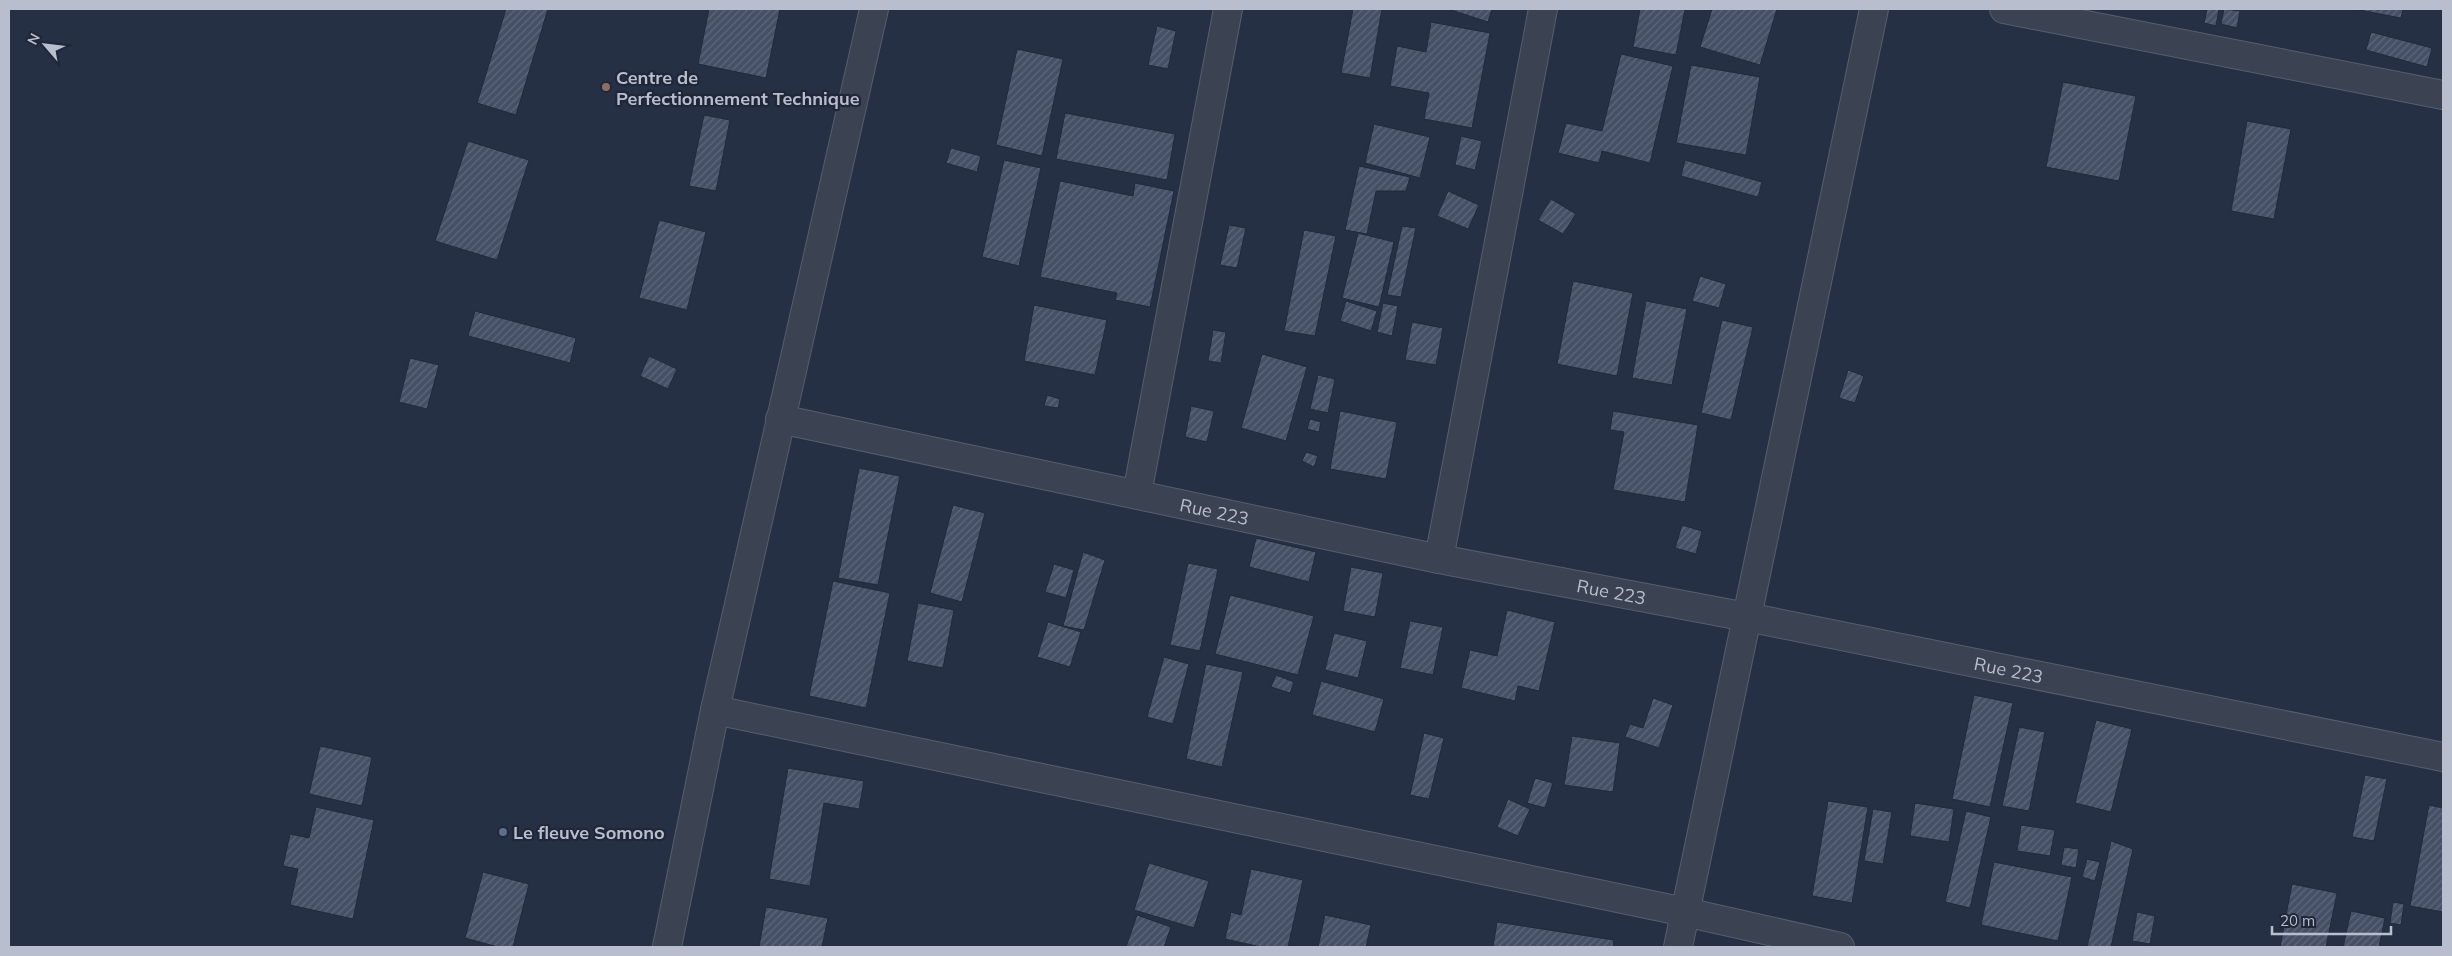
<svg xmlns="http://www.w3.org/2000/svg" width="2452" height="956" viewBox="0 0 2452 956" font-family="Mulish,sans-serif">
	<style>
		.building { fill: url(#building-hatch); stroke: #21293b }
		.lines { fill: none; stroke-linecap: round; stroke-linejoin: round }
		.minor-casing { stroke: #565e6e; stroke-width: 30 }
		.minor { stroke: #3b4353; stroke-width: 28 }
		.education-dot { fill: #8d6e63; stroke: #1f2739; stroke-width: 2 }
		.service-dot { fill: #5c6f8a; stroke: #1f2739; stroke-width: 2 }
		.labels { text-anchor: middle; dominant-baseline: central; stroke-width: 4.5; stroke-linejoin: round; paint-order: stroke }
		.poi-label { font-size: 18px; font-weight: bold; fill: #b8becd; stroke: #1f2739; text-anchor: start }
		.street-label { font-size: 18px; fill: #b8becd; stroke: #1f2739 }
	</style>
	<defs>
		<pattern id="building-hatch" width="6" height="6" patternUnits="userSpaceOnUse" patternTransform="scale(1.25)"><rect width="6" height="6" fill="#455066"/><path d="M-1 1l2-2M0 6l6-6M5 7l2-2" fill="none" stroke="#5e677b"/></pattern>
	</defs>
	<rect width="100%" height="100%" fill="#263044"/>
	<g class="building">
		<path d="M506,9H548L516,115L477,103Z"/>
		<path d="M709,9H780L766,78L698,64Z"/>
		<path d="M1353,9H1382L1370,78L1341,73Z"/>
		<path d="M1448,9H1492L1488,22Z"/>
		<path d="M1640,9H1685L1676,55L1633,47Z"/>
		<path d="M1712,9H1777L1760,65L1700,47Z"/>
		<path d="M2207,9H2219L2216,26L2204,23Z"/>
		<path d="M2224,9L2240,11L2237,28L2221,24Z"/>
		<path d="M2354,9H2403L2401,18Z"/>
		<path d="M1431,22L1490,33L1472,128L1424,119L1429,93L1390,86L1397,46L1426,52Z"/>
		<path d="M1157,26L1176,31L1168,69L1148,65Z"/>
		<path d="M2371,32L2432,48L2427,67L2366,50Z"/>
		<path d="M1017,49L1063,59L1042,156L996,145Z"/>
		<path d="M1621,54L1673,66L1650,163L1602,151L1599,163L1558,153L1566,123L1602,131Z"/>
		<path d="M1691,65L1760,77L1746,155L1676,143Z"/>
		<path d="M2063,82L2136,96L2119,181L2046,167Z"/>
		<path d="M1065,113L1175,134L1167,180L1056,159Z"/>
		<path d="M704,115L730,120L716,191L689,186Z"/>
		<path d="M2247,121L2291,129L2274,219L2231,211Z"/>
		<path d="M1374,124L1430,137L1420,178L1365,163Z"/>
		<path d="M1461,136L1482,141L1475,170L1455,165Z"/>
		<path d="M468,141L529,160L497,260L435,241Z"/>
		<path d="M951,148L981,156L977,172L946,163Z"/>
		<path d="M1004,160L1041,168L1019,266L982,257Z"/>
		<path d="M1685,160L1762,182L1758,197L1681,176Z"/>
		<path d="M1359,166L1410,177L1406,191H1376L1367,234L1345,230Z"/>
		<path d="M1060,181L1133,196L1135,183L1174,191L1150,307L1115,300L1117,293L1040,277Z"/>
		<path d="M1448,191L1479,205L1468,229L1437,216Z"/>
		<path d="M1551,199L1576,214L1563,234L1538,220Z"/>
		<path d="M659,220L706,232L687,310L639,298Z"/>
		<path d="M1229,225L1246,228L1237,268L1220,265Z"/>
		<path d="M1402,226L1416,228L1401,297L1387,295Z"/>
		<path d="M1304,230L1336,236L1315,336L1284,331Z"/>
		<path d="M1358,233L1394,242L1379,307L1342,298Z"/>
		<path d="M1700,276L1726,284L1719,308L1692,301Z"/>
		<path d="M1573,281L1633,293L1617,376L1557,364Z"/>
		<path d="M1346,301L1377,311L1371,331L1340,321Z"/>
		<path d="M1646,301L1687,309L1672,385L1632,378Z"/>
		<path d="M1383,303L1398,306L1392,336L1377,332Z"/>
		<path d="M1034,305L1107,320L1095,375L1024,361Z"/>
		<path d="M475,311L576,338L570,363L468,336Z"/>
		<path d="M1722,320L1753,327L1731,420L1701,413Z"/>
		<path d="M1412,322L1443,328L1436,365L1405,360Z"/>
		<path d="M1213,330L1226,332L1221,363L1208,361Z"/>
		<path d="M1262,354L1307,367L1286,441L1241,428Z"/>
		<path d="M649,356L677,369L668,389L640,376Z"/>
		<path d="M410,358L439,365L427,409L399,402Z"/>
		<path d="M1848,370L1864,376L1855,403L1839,398Z"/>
		<path d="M1318,375L1335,379L1328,413L1310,409Z"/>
		<path d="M1047,395L1060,399L1058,408L1044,406Z"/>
		<path d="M1191,406L1214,411L1207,442L1185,437Z"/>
		<path d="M1340,411L1397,422L1386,479L1330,469Z"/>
		<path d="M1613,411L1698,425L1685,502L1613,490L1624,432L1610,430Z"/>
		<path d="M1310,419L1321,422L1319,432L1307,429Z"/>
		<path d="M1306,452L1318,456L1314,467L1302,461Z"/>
		<path d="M859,468L900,476L878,585L838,578Z"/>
		<path d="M953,505L985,513L962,602L930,593Z"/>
		<path d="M1682,525L1702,531L1696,554L1675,548Z"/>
		<path d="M1256,538L1316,552L1309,582L1249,567Z"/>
		<path d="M1083,552L1105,560L1084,630L1063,626Z"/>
		<path d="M1188,563L1218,569L1200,651L1170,645Z"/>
		<path d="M1054,564L1074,570L1066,598L1045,592Z"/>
		<path d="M1351,567L1383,573L1375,617L1343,611Z"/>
		<path d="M833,581L890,593L866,708L809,696Z"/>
		<path d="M1230,595L1314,616L1298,675L1215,654Z"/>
		<path d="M918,603L954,610L943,668L907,661Z"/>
		<path d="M1507,610L1555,622L1539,691L1518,686L1515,701L1461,688L1470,650L1497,656Z"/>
		<path d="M1410,621L1443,627L1433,675L1400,668Z"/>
		<path d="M1048,622L1081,632L1070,667L1037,657Z"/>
		<path d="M1334,633L1367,641L1358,678L1325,670Z"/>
		<path d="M1164,657L1189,664L1173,724L1147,717Z"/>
		<path d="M1206,664L1243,672L1222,767L1186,759Z"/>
		<path d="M1276,675L1294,682L1290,693L1271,687Z"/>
		<path d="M1321,681L1384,699L1375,732L1312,715Z"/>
		<path d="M1974,695L2013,703L1990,807L1952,799Z"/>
		<path d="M1653,698L1673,705L1659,748L1625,737L1630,724L1643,728Z"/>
		<path d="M2096,720L2132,729L2111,812L2075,803Z"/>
		<path d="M2019,727L2045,732L2029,811L2002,806Z"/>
		<path d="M1424,733L1444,738L1429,799L1410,795Z"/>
		<path d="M1572,736L1620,743L1613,792L1564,785Z"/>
		<path d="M320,746L372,757L362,806L309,794Z"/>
		<path d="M788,768L864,781L859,809L824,803L810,886L769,879Z"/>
		<path d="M2365,775L2387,779L2374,841L2352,837Z"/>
		<path d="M1535,778L1553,783L1545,808L1527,803Z"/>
		<path d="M1508,799L1530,809L1518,836L1497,827Z"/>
		<path d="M1828,801L1868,807L1852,903L1812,896Z"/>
		<path d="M1915,803L1954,809L1949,842L1910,836Z"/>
		<path d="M2429,805L2443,808V912L2410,906Z"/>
		<path d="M316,807L374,820L353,919L290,905L298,869L283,866L290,834L309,838Z"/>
		<path d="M1873,809L1892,812L1883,864L1864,861Z"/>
		<path d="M1966,811L1991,817L1970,908L1945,902Z"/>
		<path d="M2021,825L2055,830L2050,856L2017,851Z"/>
		<path d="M2111,841L2133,849L2111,947H2087Z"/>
		<path d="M2064,847L2079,849L2076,868L2061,865Z"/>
		<path d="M2087,859L2100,862L2095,881L2082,877Z"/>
		<path d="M1994,862L2072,877L2058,941L1981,925Z"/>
		<path d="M1149,863L1209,881L1194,928L1134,910Z"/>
		<path d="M1251,869L1303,880L1288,947H1261L1225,939L1231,912L1241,915Z"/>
		<path d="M483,872L529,884L513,947H498L465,938Z"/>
		<path d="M2292,884L2337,893L2326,947H2280Z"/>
		<path d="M2393,902L2404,904L2401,925L2390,923Z"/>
		<path d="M766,907L828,918L822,947H759Z"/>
		<path d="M2351,911L2385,918L2379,947H2343Z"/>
		<path d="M2137,912L2155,916L2150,944L2132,941Z"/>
		<path d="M1137,915L1171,927L1164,947H1126Z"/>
		<path d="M1325,915L1371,925L1366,947H1318Z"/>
		<path d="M1497,922L1614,940L1613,947H1493Z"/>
	</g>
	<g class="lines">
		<g class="minor-casing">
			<g id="minor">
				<path d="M2004,9L2443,95"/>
				<path id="s1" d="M780,419L1439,559L1747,617L2443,757"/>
				<path d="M1137,494L1228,9"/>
				<path d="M1439,559L1543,9"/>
				<path d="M715,710L1685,912L1840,947"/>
				<path d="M667,947L715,710L874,9"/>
				<path d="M1678,947L1874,9"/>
			</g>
		</g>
		<use href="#minor" class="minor"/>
	</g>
	<circle class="education-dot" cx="606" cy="87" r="5"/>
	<circle class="service-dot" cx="503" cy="832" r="5"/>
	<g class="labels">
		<g class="poi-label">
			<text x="616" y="77">Centre de<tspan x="616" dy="21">Perfectionnement Technique</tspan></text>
			<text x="513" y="832">Le fleuve Somono</text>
		</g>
		<g class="street-label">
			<text stroke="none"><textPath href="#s1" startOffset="444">Rue 223</textPath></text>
			<text stroke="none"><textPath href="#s1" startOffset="849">Rue 223</textPath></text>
			<text stroke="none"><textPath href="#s1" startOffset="1254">Rue 223</textPath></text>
		</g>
	</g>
	<rect width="2452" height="956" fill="none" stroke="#b8becd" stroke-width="20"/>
	<g transform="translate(45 45) rotate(298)" stroke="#1f2739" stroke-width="4" paint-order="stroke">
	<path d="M0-4L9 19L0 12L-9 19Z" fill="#b8becd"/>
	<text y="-8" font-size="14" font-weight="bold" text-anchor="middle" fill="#b8becd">N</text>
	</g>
	<path d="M2272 926v8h119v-8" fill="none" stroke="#b8becd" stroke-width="2.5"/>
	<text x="2280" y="926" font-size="15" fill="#b8becd" stroke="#1f2739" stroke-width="4" paint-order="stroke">20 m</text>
</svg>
